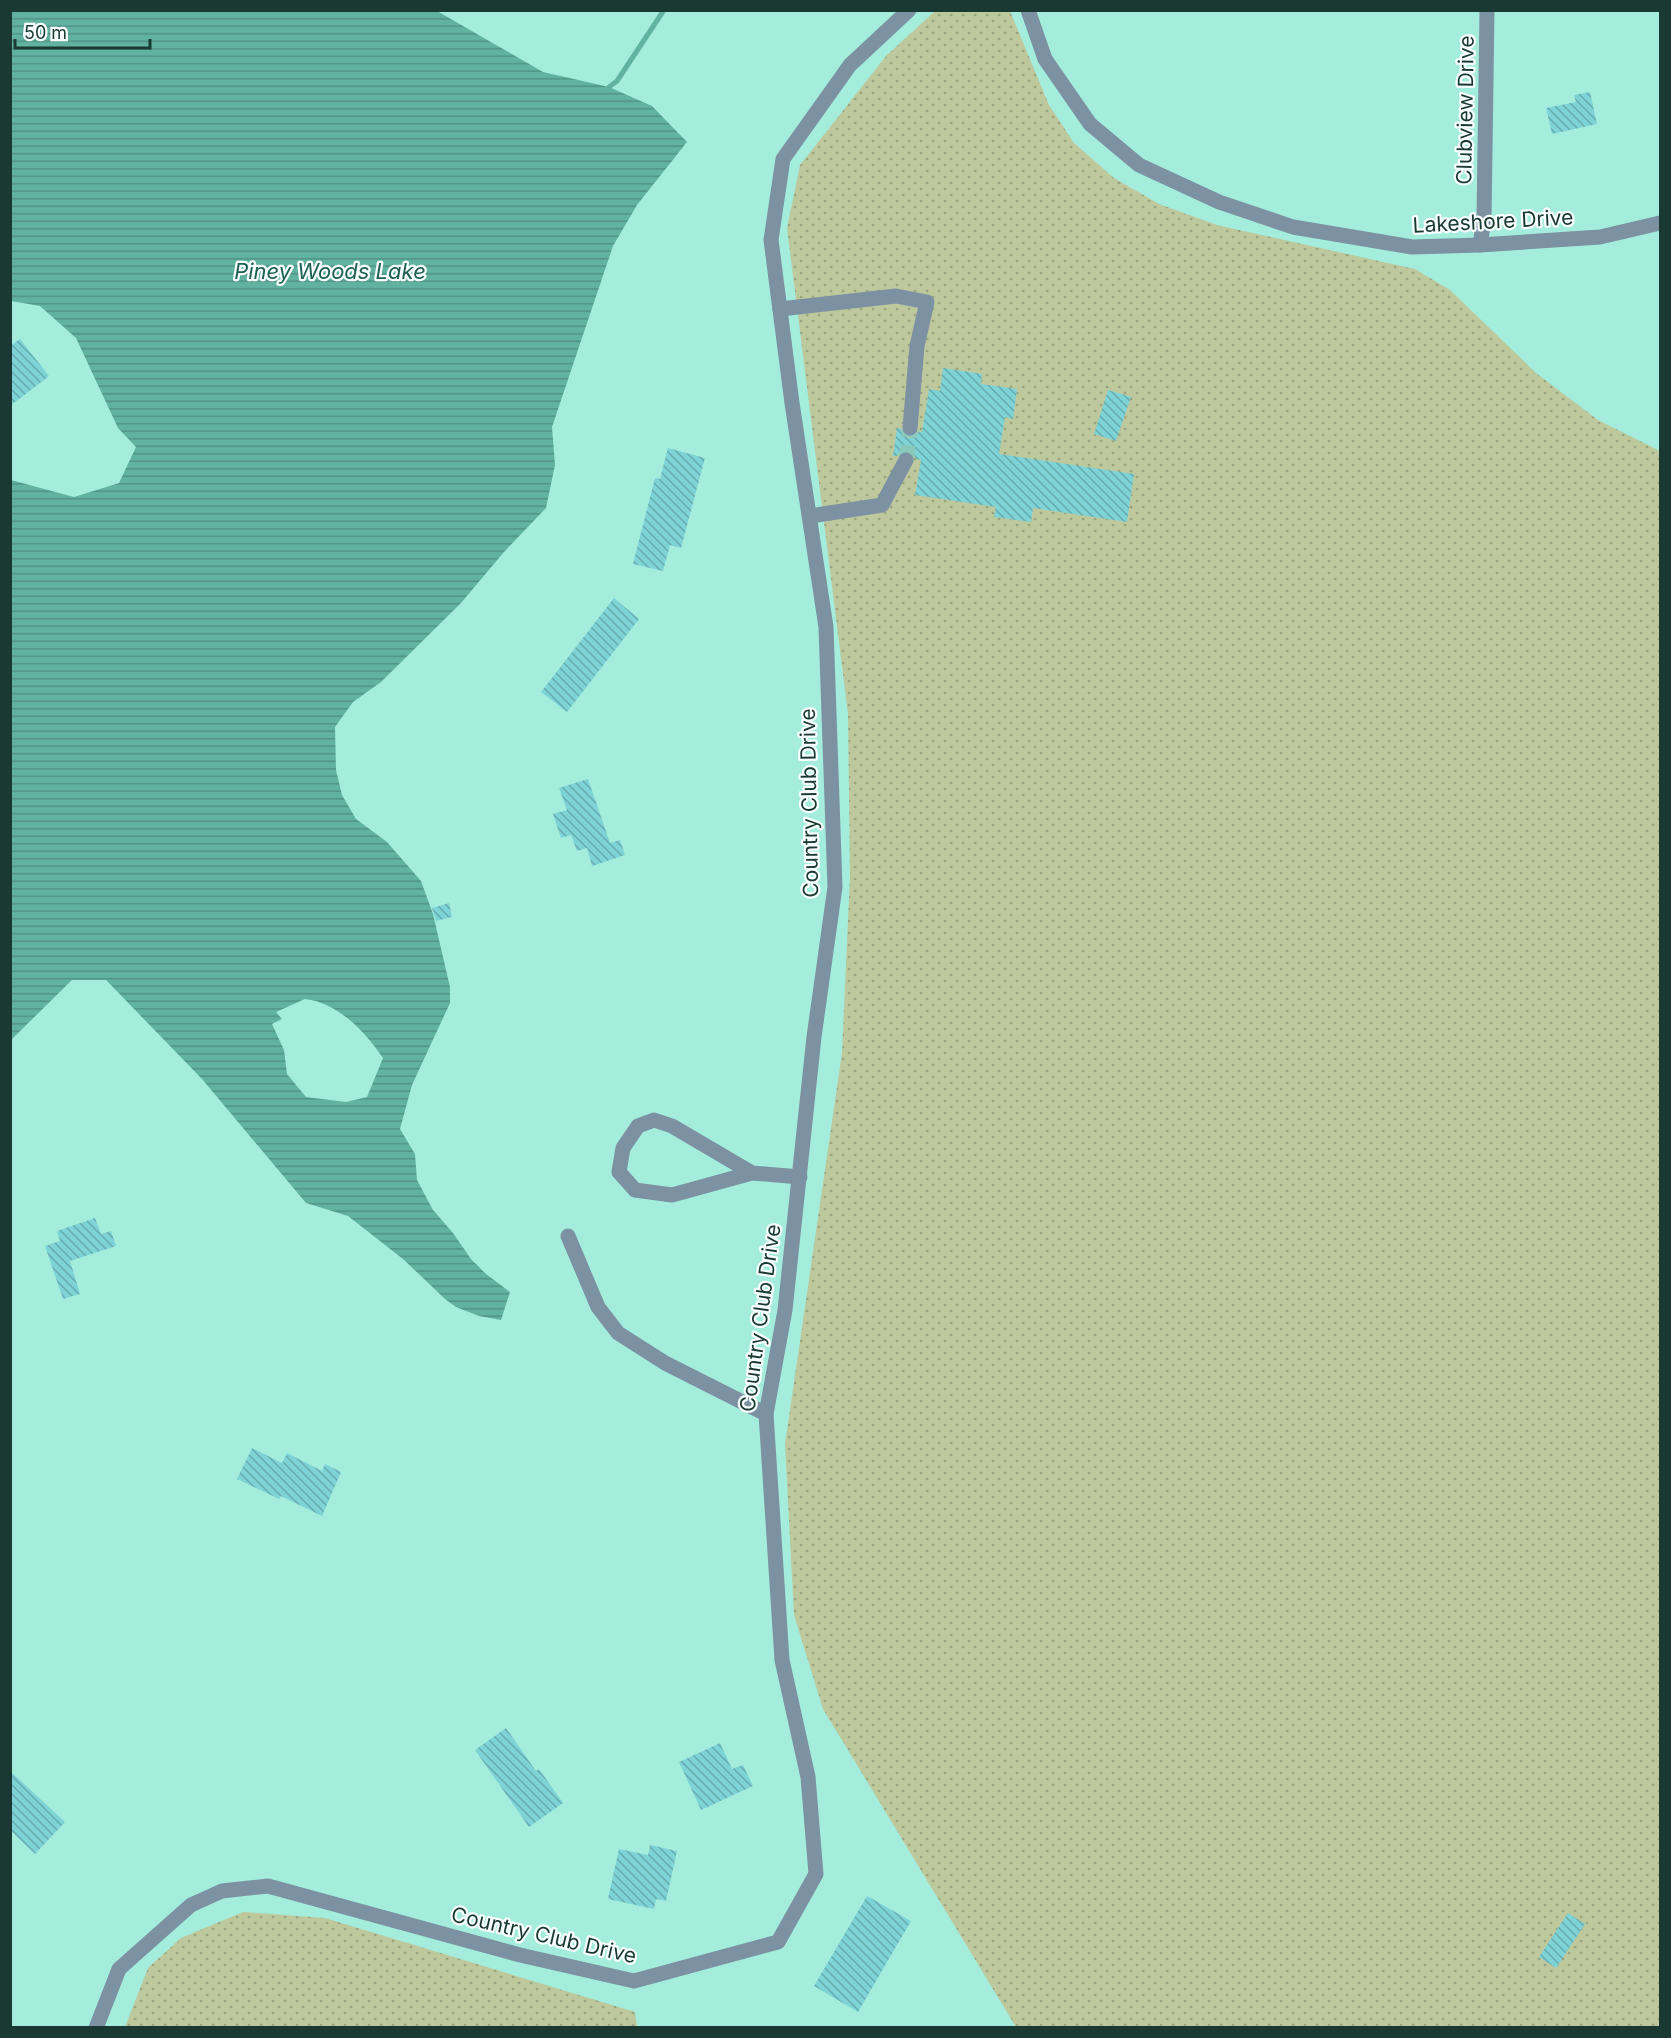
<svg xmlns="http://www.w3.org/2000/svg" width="1671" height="2038" viewBox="0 0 1671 2038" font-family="Inter,sans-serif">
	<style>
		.grass { fill: url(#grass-dots) }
		.water { fill: url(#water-rules); fill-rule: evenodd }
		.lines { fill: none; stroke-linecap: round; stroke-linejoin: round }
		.stream { stroke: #62b2a2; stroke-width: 5 }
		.building { fill: url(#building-back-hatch) }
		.minor-tunnel { stroke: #88c9bb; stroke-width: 15; stroke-dasharray: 15 8; stroke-linecap: butt }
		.minor { stroke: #7c91a1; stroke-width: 15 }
		.labels { text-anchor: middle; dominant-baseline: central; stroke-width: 4.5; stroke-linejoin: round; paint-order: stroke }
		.street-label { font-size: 21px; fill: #1a3933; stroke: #f8fefd }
		.water-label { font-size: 22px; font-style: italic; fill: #1f6055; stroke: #f8fefd }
	</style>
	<defs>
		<pattern id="grass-dots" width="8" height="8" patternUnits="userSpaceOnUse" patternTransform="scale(1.5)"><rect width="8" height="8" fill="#bdc89c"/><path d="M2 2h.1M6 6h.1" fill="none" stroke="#99a380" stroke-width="1.8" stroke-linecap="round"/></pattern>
		<pattern id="water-rules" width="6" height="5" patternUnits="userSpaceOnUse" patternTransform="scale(1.5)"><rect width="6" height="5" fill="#62b2a2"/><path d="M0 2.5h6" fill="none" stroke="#509285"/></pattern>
		<pattern id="building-back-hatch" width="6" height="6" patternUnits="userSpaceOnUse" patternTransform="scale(1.5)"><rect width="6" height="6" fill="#7ed3d7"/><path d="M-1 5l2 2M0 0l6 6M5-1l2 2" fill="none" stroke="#66acaf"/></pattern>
	</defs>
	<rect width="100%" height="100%" fill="#a4eddd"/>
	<g class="grass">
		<path d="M935,11H1010L1049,105L1074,143L1114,178L1159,204L1217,225L1415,269L1450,290L1536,373L1598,420L1660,451V2027H1016L823,1709L794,1615L785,1444L842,1053L850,876L848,714L787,228L800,165L886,56Z"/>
		<path d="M243,1912L325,1918L635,2012L637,2027H125L148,1968L181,1938Z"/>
	</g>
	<path class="water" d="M11,10L437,11L543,72L609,87L652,106L687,142L637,205L613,246L552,427L555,465L546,508L504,552L461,603L381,682L353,702L335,727L336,770L342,795L356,819L387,842L421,881L433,914L450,987V1003L412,1085L400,1129L415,1154L417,1180L433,1210L453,1233L471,1259L486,1274L510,1292L501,1320L479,1316L456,1307L445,1299L403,1259L348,1216L306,1203L202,1079L106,980H72L11,1040V480L74,497L119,483L136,447L118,428L76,338L40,306L11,301ZM305,999C339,1003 365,1032 383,1058L367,1097L346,1102L306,1097L287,1074L284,1050L272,1024L282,1019L276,1012Z"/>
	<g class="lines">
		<path class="stream" d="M609,87L617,81L664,10"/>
	</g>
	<g class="building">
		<path d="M1590,92L1597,124L1552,134L1546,108L1576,102L1574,95Z"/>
		<path d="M20,339L49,376L10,406V346Z"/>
		<path d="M943,368L982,374L981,384L1017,389L1013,419L1005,417L999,454L1134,474L1127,522L1033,508L1031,522L994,517L996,507L915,495L921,460L916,459L914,454L906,450L900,452L897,456H893L897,428H900L904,436L909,438L915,437L919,431L922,432L929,389L940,391Z"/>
		<path d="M1108,390L1131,397L1116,441L1094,434Z"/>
		<path d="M668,448L705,458L681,548L670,545L663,571L633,564L655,478L660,479Z"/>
		<path d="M614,598L639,619L567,712L541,692Z"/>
		<path d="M588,779L610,843L620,840L625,855L592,866L587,848L577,851L571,835L561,838L553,814L567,810L559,788Z"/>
		<path d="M449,903L452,917L436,921L432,908Z"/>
		<path d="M95,1218L101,1234L111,1231L116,1246L70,1261L80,1294L63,1299L45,1246L60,1241L57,1231Z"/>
		<path d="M252,1448L282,1463L287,1453L322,1471L325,1464L341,1472L322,1516L281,1496L279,1499L237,1479Z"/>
		<path d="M506,1728L536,1771L539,1769L563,1803L529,1827L475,1750Z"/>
		<path d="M720,1743L732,1769L743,1765L753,1786L701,1810L679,1762Z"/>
		<path d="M10,1771L65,1822L35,1854L10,1830Z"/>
		<path d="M650,1845L677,1851L666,1901L656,1899L654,1909L608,1899L619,1849L648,1855Z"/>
		<path d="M867,1896L911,1921L858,2012L814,1986Z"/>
		<path d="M1568,1913L1585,1924L1556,1968L1539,1957Z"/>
	</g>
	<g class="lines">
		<path class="minor-tunnel" d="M906,460L910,428"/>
		<g class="minor">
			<path d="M1028,10L1045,59L1090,124L1139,165L1219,202L1293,227L1412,247L1480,245L1600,237L1660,223"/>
			<path d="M1480,245L1484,219L1487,10"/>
			<path d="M780,309L896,296L927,302L917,346L910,428"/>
			<path d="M810,516L882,505L906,460"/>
			<path d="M752,1173L672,1195L635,1190L619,1172L623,1148L638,1126L654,1120L672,1126L752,1173L800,1177"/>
			<path d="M568,1236L598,1307L618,1333L665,1363L766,1414"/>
			<path d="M96,2028L119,1969L191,1905L222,1891L268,1886L520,1955L634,1981L778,1942L816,1874L808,1777L782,1660L766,1414L785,1310L814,1037L835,887L826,627L792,403L771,240L783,159L850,65L909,10"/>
		</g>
	</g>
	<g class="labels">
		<g class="street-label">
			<text transform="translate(1465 110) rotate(-89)">Clubview Drive</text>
			<text transform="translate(1493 221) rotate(-3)">Lakeshore Drive</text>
			<text transform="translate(809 803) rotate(-91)">Country Club Drive</text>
			<text transform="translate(760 1318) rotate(-82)">Country Club Drive</text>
			<text transform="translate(544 1935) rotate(13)">Country Club Drive</text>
		</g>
		<g class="water-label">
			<text x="330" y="271">Piney Woods Lake</text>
		</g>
	</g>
	<rect width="1671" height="2038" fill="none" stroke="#1a3933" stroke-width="24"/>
	<path d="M15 39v9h135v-9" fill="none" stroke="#1a3933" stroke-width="3"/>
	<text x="24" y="39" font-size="18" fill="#1a3933" stroke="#f8fefd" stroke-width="4.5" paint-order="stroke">50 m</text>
</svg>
